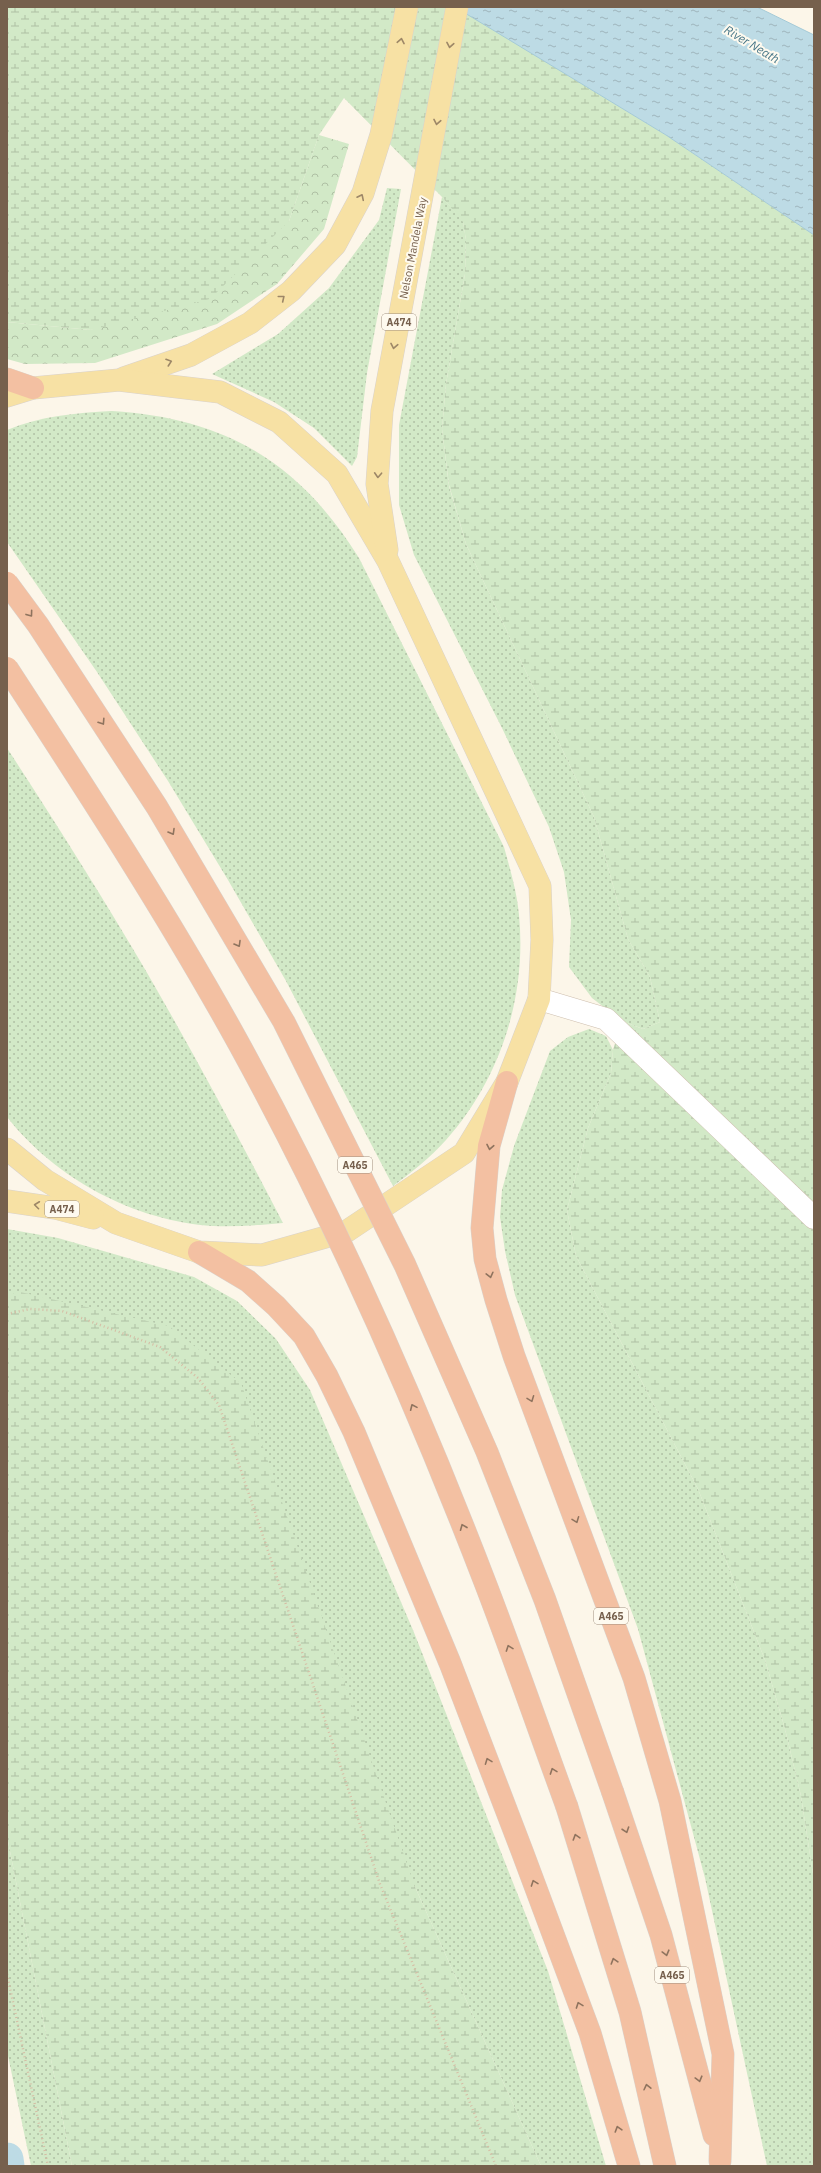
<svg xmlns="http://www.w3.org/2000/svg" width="821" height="2173" viewBox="0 0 821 2173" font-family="'IBM Plex Sans',sans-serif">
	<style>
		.grass { fill: url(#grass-dots) }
		.forest { fill: url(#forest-crowns) }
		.wetland { fill: url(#wetland-marsh) }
		.water { fill: url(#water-ripples); stroke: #a4cad7 }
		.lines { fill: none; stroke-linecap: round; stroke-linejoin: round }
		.canal { stroke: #bddbe5; stroke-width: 33 }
		.minor-casing { stroke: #cebfaf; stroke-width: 23 }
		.major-casing { stroke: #d9d2cd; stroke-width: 23 }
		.highway-casing { stroke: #d9d2cd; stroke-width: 23 }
		.path { stroke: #d6bca4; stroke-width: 2.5; stroke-dasharray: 1 3; stroke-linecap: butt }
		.minor { stroke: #fff; stroke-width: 22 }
		.major { stroke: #f7e1a4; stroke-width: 22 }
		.highway { stroke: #f3c0a2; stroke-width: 22 }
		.highway-bridge-casing { stroke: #d9d2cd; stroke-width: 23; stroke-linecap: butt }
		.highway-bridge { stroke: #f3c0a2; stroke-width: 22 }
		.oneway { stroke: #9d8767 }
		.oneway2 { stroke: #8f735e }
		.labels { text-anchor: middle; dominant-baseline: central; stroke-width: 4; stroke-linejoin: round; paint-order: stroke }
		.shield { fill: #fefaef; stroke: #9f8e7e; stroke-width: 1 }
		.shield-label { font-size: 10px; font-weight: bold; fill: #76604d }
		.street-label { font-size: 11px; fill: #76604d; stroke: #fefaef }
		.water-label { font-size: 12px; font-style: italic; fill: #477688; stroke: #fefaef }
	</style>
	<defs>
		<pattern id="grass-dots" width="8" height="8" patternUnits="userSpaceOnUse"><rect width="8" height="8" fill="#d2e9c7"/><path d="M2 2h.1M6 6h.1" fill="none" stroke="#afc0a4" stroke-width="1.8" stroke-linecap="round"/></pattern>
		<pattern id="forest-crowns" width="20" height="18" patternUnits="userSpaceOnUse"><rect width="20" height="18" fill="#d2e9c7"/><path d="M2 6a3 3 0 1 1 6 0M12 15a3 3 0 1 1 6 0" fill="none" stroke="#afc0a4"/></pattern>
		<pattern id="wetland-marsh" width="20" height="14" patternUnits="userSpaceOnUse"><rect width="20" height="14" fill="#d2e9c7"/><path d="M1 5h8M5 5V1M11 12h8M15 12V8" fill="none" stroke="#afc0a4"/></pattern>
		<pattern id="water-ripples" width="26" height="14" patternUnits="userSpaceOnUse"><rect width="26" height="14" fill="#bddbe5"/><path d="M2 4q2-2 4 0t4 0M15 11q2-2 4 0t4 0" fill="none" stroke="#9eb5bc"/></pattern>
	</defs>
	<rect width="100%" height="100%" fill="#fcf6e9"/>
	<g class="grass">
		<path d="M387,188L401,189L367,373L357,457L352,466L314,428L274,402L212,374L278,334L329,288L379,220Z"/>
		<path d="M442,197L463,221L466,240L465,274L446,384L442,429L449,486L466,544L594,817L628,939L650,977L660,1022L643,1029L622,1021L592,998L569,967L571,920L564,872L549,827L502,728L414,555L399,505V425Z"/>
		<path d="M112,411C225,418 299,462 359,558L504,847C510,869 517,892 519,915C527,997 500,1079 446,1140C430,1158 412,1172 393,1186L286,981L228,880L168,781L97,672L7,542V430C40,416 76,413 112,411Z"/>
		<path d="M7,748C55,822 102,896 146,971C194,1054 239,1138 283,1223C260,1225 237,1227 213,1226C134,1221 56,1179 7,1117Z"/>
		<path d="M589,1029L606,1036L613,1050L611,1073L588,1128L567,1210L576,1256L698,1489L765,1660L785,1729L801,1796L814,1881V2166H767L705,1878L638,1629L515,1295L505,1251L500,1217L502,1190L514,1146L550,1051L568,1037Z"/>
		<path d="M7,1229L58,1238L194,1277L237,1301L276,1339L310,1390L413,1630L548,1971L606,2166H541L415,1887L7,1299Z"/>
		<path d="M7,1836L72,2166H31L7,2051Z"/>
	</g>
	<path class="forest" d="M319,135L349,144L324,229L277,284L217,324L95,363L25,364L7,359V322L91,330L289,221Z"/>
	<g class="wetland">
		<path d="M7,7H456L666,135L814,235V1881L801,1796L785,1729L765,1660L698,1489L576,1256L567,1210L588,1128L611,1073L613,1050L622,1021L643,1029L660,1022L650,977L628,939L594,817L466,544L449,485L442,429L446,384L465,274L466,240L463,222L442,197L344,98L319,135L289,221L210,299L91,330L7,322Z"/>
		<path d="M16,1291L169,1326L241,1383L415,1887L541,2166H72L7,1836V1299Z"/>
	</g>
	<path class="water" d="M455,7H757L814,35V235L666,135Z"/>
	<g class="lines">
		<path class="canal" d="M7,2159L8,2166"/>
		<g class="minor-casing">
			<path id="minor" d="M539,999L606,1019L814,1218"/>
		</g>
		<g class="major-casing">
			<g id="major">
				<path d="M124,378L191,355L250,323L291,291L335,245L363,193L381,135L407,7"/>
				<path d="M7,396L33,388L119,380L220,392L279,422L337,474L388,561L540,886L542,940L539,999L507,1082L464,1153L347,1231L262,1255L199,1252L116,1223L45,1180L7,1149"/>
				<path d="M387,550L377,484L382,411L457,7"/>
				<path d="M7,1201L55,1208L93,1218"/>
			</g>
		</g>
		<g class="highway-casing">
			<g id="highway">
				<path d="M7,379L33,388"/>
				<path d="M507,1082L489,1146L482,1228L485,1259L496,1300L514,1356L634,1678L670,1801L723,2054L720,2161"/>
				<path d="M199,1252L248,1281L276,1306L304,1336L327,1376L354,1432L450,1663L522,1851L590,2033L629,2166"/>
				<path d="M613,1793L661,1935L714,2135"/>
				<path d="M567,1807L630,2012L665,2166"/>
			</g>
		</g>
		<g class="path">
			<path d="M7,1314L30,1309L62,1311L160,1347L198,1378L219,1405L380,1884L496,2166"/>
			<path d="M7,1974L48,2166"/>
		</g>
		<use href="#minor" class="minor"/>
		<use href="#major" class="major"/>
		<use href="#highway" class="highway"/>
		<g class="highway-bridge-casing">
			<g id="highway-bridge">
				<path d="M7,583L38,625L157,807L284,1022L405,1265L487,1452L545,1600L613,1793"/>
				<path d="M7,668C87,791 168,915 239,1044C334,1217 415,1400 486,1585C514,1658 540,1733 567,1807"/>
			</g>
		</g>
		<use href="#highway-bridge" class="highway-bridge"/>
	</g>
	<defs><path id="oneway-chevron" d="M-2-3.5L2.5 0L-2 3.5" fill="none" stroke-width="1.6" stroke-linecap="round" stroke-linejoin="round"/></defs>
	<g class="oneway">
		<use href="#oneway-chevron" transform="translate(401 41) rotate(-79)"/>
		<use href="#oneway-chevron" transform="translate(450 45) rotate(100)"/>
		<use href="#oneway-chevron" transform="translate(437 122) rotate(101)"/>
		<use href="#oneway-chevron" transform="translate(361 197) rotate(-64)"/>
		<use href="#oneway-chevron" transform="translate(282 298) rotate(-39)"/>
		<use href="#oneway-chevron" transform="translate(394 346) rotate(101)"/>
		<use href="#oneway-chevron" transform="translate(169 362) rotate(-19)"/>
		<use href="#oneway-chevron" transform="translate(378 475) rotate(93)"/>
		<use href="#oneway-chevron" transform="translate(37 1205) rotate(-173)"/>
	</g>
	<g class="oneway2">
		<use href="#oneway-chevron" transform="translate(30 614) rotate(54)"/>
		<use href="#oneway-chevron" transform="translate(102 722) rotate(57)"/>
		<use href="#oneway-chevron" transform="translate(172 832) rotate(60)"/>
		<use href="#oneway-chevron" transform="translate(238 944) rotate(60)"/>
		<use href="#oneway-chevron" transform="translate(490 1147) rotate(101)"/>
		<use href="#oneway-chevron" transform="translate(490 1275) rotate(76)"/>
		<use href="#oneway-chevron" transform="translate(531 1399) rotate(69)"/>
		<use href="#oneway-chevron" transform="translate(413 1407) rotate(-114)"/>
		<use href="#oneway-chevron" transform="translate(576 1520) rotate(69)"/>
		<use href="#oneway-chevron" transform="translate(463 1527) rotate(-112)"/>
		<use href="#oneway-chevron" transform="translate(509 1648) rotate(-110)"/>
		<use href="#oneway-chevron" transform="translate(488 1761) rotate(-111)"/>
		<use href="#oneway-chevron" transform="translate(553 1771) rotate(-110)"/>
		<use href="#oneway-chevron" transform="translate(626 1830) rotate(71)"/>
		<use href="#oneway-chevron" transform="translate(576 1837) rotate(-107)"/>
		<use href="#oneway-chevron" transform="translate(534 1883) rotate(-110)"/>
		<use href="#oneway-chevron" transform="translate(666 1953) rotate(75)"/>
		<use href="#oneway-chevron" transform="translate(614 1961) rotate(-107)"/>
		<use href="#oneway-chevron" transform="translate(579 2005) rotate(-110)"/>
		<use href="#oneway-chevron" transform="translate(699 2079) rotate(75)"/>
		<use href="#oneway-chevron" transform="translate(647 2087) rotate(-103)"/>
		<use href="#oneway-chevron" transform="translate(618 2129) rotate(-107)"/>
	</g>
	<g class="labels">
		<g class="shield">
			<rect x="382" y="314" width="34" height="16" rx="3"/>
			<rect x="338" y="1157" width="34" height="16" rx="3"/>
			<rect x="45" y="1201" width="34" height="16" rx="3"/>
			<rect x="594" y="1608" width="34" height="16" rx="3"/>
			<rect x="655" y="1967" width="34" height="16" rx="3"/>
		</g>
		<g class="shield-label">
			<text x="399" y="322">A474</text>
			<text x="355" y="1165">A465</text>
			<text x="62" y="1209">A474</text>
			<text x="611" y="1616">A465</text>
			<text x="672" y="1975">A465</text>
		</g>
		<g class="street-label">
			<text transform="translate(413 248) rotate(-79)">Nelson Mandela Way</text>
		</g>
		<g class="water-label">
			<text transform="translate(752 44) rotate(31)">River Neath</text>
		</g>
	</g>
	<rect width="821" height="2173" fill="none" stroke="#76604d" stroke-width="16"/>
</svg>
